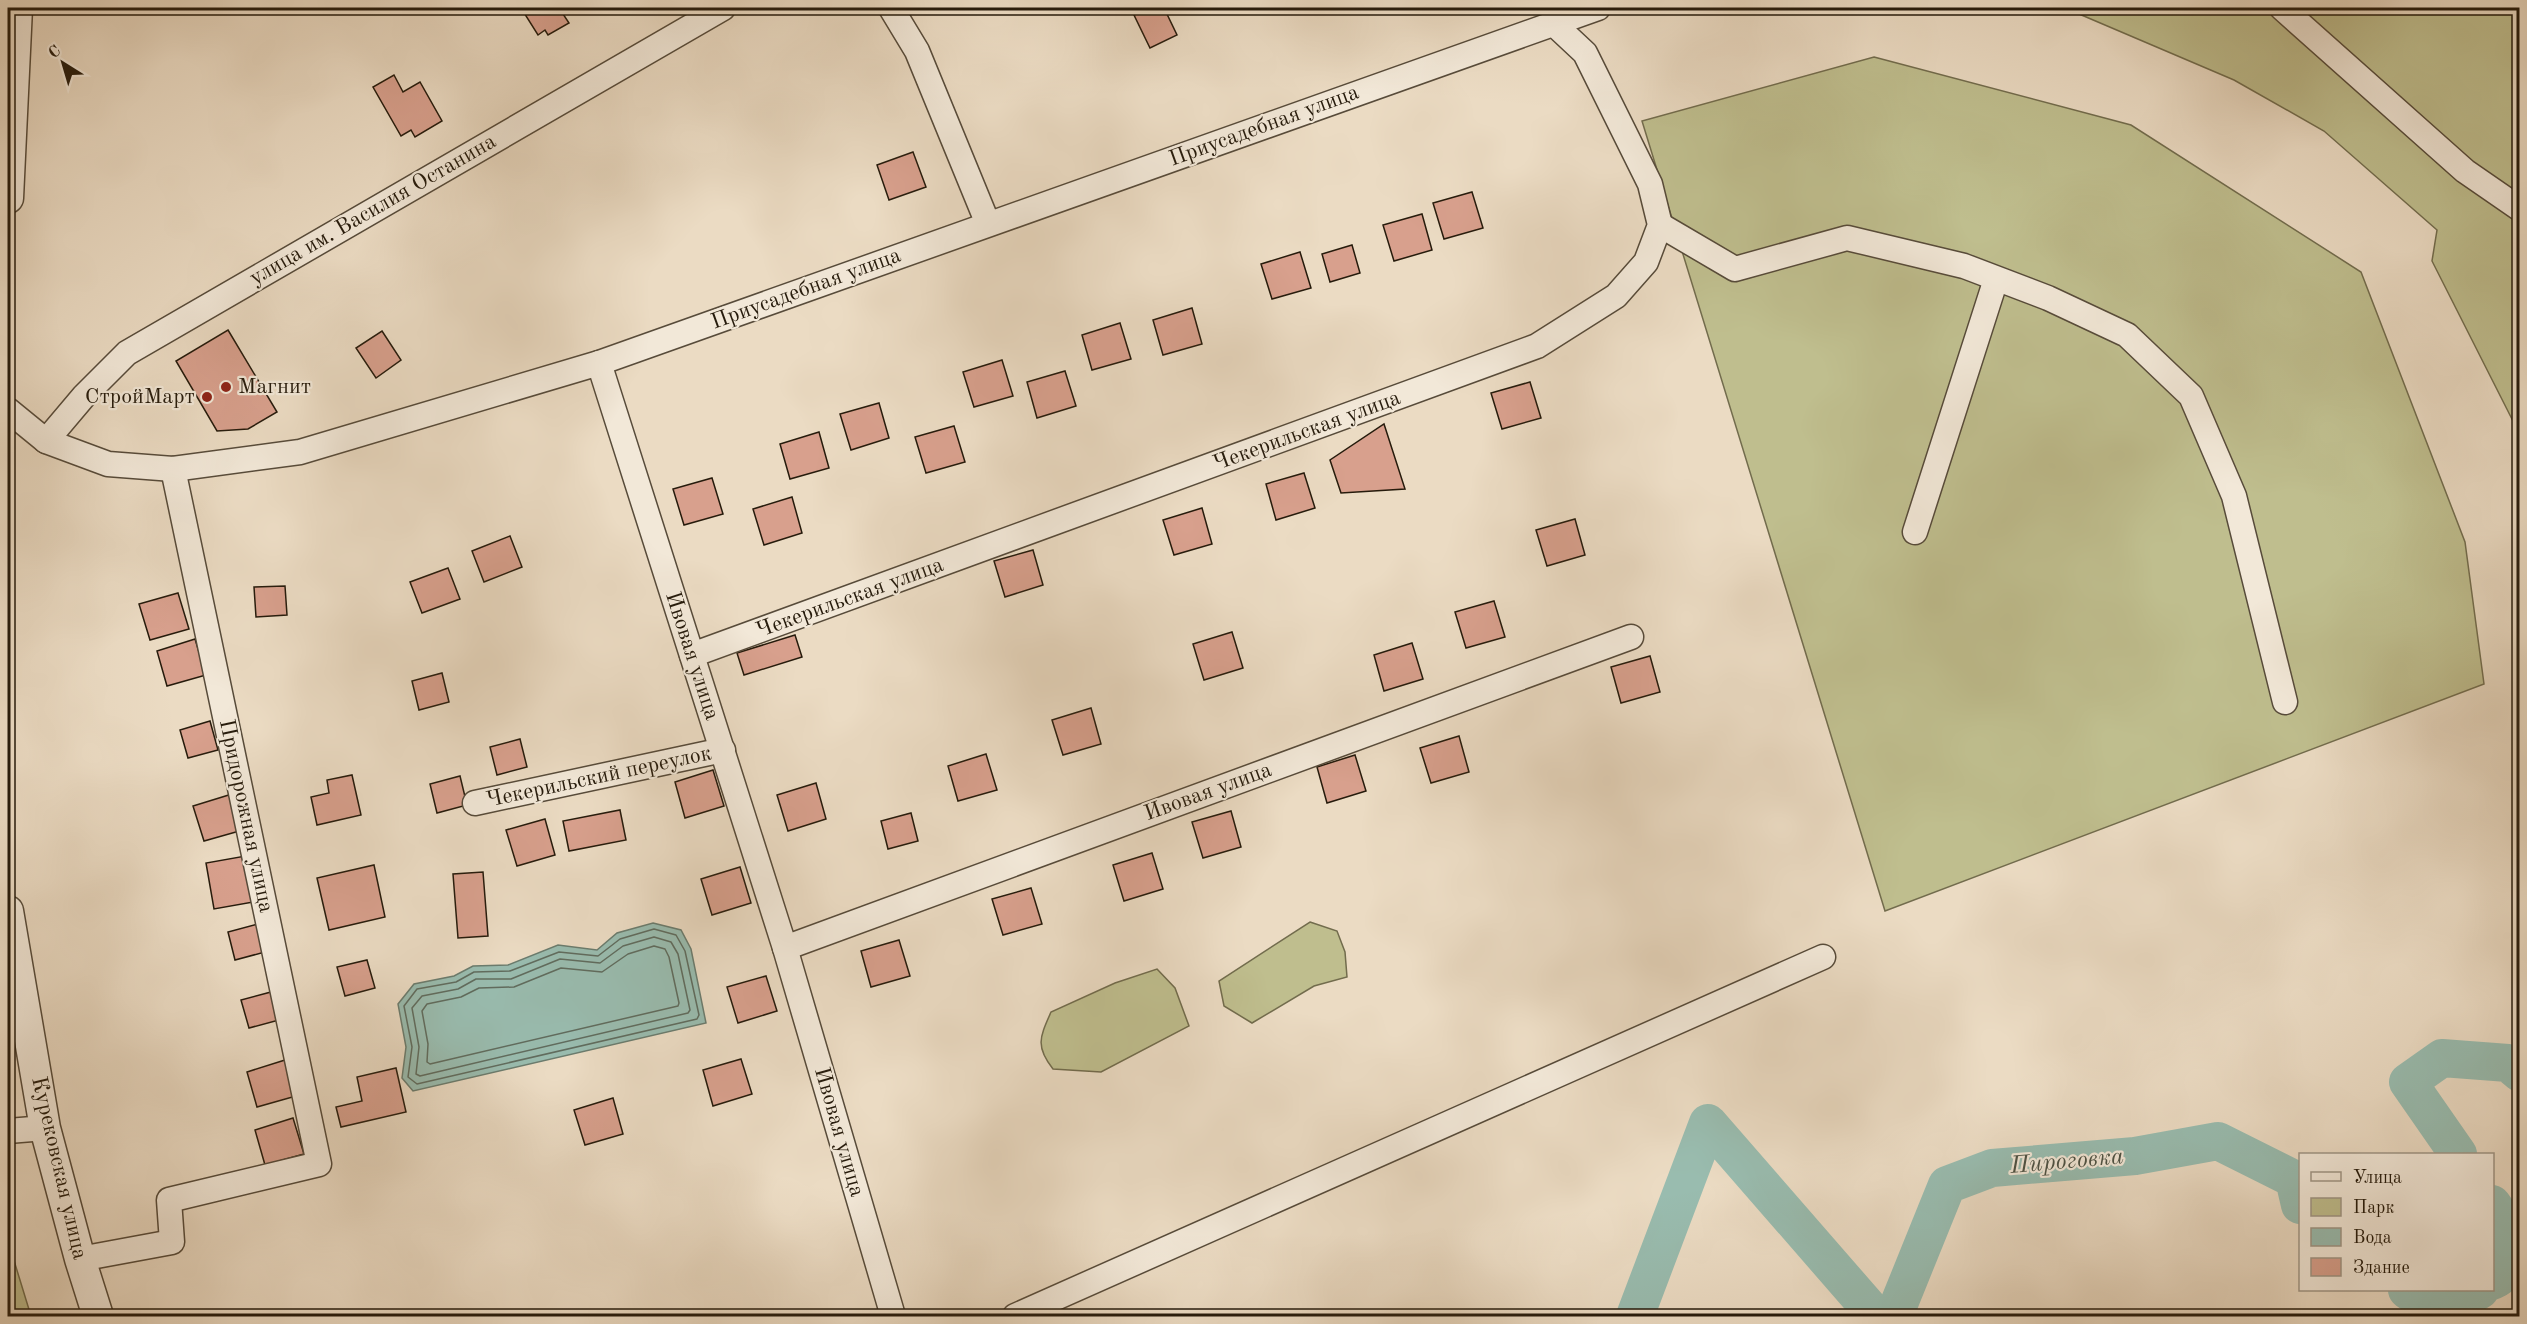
<svg xmlns="http://www.w3.org/2000/svg" width="2527" height="1324" viewBox="0 0 2527 1324" font-family="'Old Standard TT',serif">
	<style>
		.green { fill: #bfbe8e; stroke: #726c4d; stroke-width: 1.5 }
		.water { fill: #99bcaf; stroke: #6b7c6e; stroke-width: 1.5 }
		.lines { fill: none; stroke-linecap: round; stroke-linejoin: round }
		.shore { stroke: #606c5e; stroke-width: 1.5 }
		.river { stroke: #99bcaf; stroke-width: 38 }
		.building { fill: #d8a08d; stroke: #261b0c; stroke-width: 1.5 }
		.minor-casing { stroke: #574b3a; stroke-width: 27 }
		.tertiary-casing { stroke: #574b3a; stroke-width: 33 }
		.minor { stroke: #f2e8d8; stroke-width: 24 }
		.tertiary { stroke: #f2e8d8; stroke-width: 30 }
		.poi-dot { fill: #8f2418; stroke: #f2e8d8; stroke-width: 2 }
		.labels { text-anchor: middle; dominant-baseline: central; stroke-width: 4.5; stroke-linejoin: round; paint-order: stroke }
		.street-label { font-size: 22px; fill: #261b0c; stroke: #f2e8d8 }
		.poi-label { font-size: 22px; fill: #261b0c; stroke: #f2e8d8; text-anchor: start }
		.water-label { font-size: 24px; font-style: italic; fill: #4e5345; stroke: #f2e8d8 }
	</style>
	<rect width="100%" height="100%" fill="#ebdbc3"/>
	<filter id="stains"><feTurbulence type="fractalNoise" baseFrequency=".00333" numOctaves="4"/><feColorMatrix values="0 0 0 0 .2 0 0 0 0 .09 0 0 0 0 .02 0 0 0 .5 -.17"/></filter>
	<radialGradient id="worn" r=".72"><stop offset=".6" stop-color="#630" stop-opacity="0"/><stop offset="1" stop-color="#630" stop-opacity=".3"/></radialGradient>
	<g class="green">
		<path d="M2065,8H2519V433L2432,261L2437,230L2324,131L2234,80Z"/>
		<path d="M1874,57L2131,125L2361,272L2465,542L2484,684L1885,911L1642,121Z"/>
		<path d="M1310,922L1337,931L1345,952L1347,977L1314,986L1252,1023L1224,1006L1219,981Z"/>
		<path d="M1157,969L1175,988L1189,1026L1101,1072L1053,1069C1035,1046 1040,1037 1051,1012L1115,983Z"/>
		<path d="M8,1241L31,1316H8Z"/>
	</g>
	<path class="water" d="M653,923L681,930L691,949L706,1023L413,1091L402,1078L406,1047L398,1004L414,984L454,976L473,966L508,965L558,945L597,950L617,933Z"/>
	<g class="lines">
		<g class="shore">
			<path d="M654,929L676,935L685,951L699,1015L697,1019L417,1084L408,1077L412,1047L404,1006L417,989L456,982L474,972L510,971L559,952L598,956L620,939Z"/>
			<path d="M654,937L671,942L678,954L690,1010L688,1013L420,1076L416,1074L419,1047L412,1008L422,996L458,989L476,979H511L560,959L600,963L623,946Z"/>
			<path d="M654,946L665,949L669,957L679,1003L678,1006L430,1064L427,1062L428,1044L422,1011L427,1004L461,997L479,988L514,987L561,968L602,972L628,954Z"/>
		</g>
		<g class="river">
			<path d="M2458,1154L2408,1082L2442,1058L2508,1063L2520,1073"/>
			<path d="M2492,1204L2504,1221L2498,1278L2492,1281"/>
			<path d="M2407,1290L2442,1314L2480,1290"/>
			<path d="M1635,1316L1708,1123L1876,1316"/>
			<path d="M1894,1316L1947,1185L1992,1168L2135,1156L2218,1141L2294,1179L2300,1205"/>
		</g>
	</g>
	<g class="building">
		<path d="M521,8H573L563,14L569,23L548,35L545,30L538,35Z"/>
		<path d="M1148,8H1164L1177,35L1150,48L1134,15Z"/>
		<path d="M394,75L403,92L420,82L442,121L415,137L411,130L401,136L373,87Z"/>
		<path d="M913,152L926,187L889,200L877,165Z"/>
		<path d="M1472,192L1483,228L1444,239L1433,203Z"/>
		<path d="M1422,214L1432,250L1394,261L1383,225Z"/>
		<path d="M1352,245L1360,273L1330,282L1322,254Z"/>
		<path d="M1300,252L1311,288L1272,299L1261,264Z"/>
		<path d="M1192,308L1202,344L1163,355L1153,320Z"/>
		<path d="M1120,323L1131,359L1092,370L1082,335Z"/>
		<path d="M228,330L277,412L248,429L217,431L176,361Z"/>
		<path d="M382,331L401,360L376,378L356,348Z"/>
		<path d="M1002,360L1013,396L974,407L963,372Z"/>
		<path d="M1065,371L1076,406L1037,418L1027,382Z"/>
		<path d="M1530,382L1541,418L1502,429L1491,393Z"/>
		<path d="M879,403L889,438L851,450L840,414Z"/>
		<path d="M1384,424L1405,489L1341,493L1330,460Z"/>
		<path d="M954,426L965,462L926,473L915,437Z"/>
		<path d="M819,432L829,468L790,479L780,444Z"/>
		<path d="M1304,473L1315,508L1276,520L1266,484Z"/>
		<path d="M712,478L723,514L684,525L673,489Z"/>
		<path d="M792,497L802,533L764,545L753,509Z"/>
		<path d="M1202,508L1212,544L1174,555L1163,520Z"/>
		<path d="M1575,519L1585,555L1547,566L1536,530Z"/>
		<path d="M510,536L522,567L484,582L472,551Z"/>
		<path d="M1033,550L1043,585L1005,597L994,561Z"/>
		<path d="M448,568L460,599L422,613L410,582Z"/>
		<path d="M285,586L287,615L256,617L254,587Z"/>
		<path d="M178,593L189,629L150,640L139,604Z"/>
		<path d="M1494,601L1505,637L1466,648L1455,612Z"/>
		<path d="M1232,632L1243,668L1204,680L1193,644Z"/>
		<path d="M795,635L802,657L744,675L737,653Z"/>
		<path d="M195,639L206,675L167,686L157,651Z"/>
		<path d="M1412,643L1423,679L1384,691L1374,655Z"/>
		<path d="M1650,656L1660,692L1621,703L1611,667Z"/>
		<path d="M442,673L449,702L419,710L412,681Z"/>
		<path d="M1091,708L1101,744L1063,755L1052,720Z"/>
		<path d="M210,721L218,750L188,758L180,730Z"/>
		<path d="M1459,736L1469,772L1431,783L1420,748Z"/>
		<path d="M520,739L527,767L497,775L490,747Z"/>
		<path d="M986,754L997,790L958,801L948,766Z"/>
		<path d="M1355,755L1366,791L1327,803L1317,767Z"/>
		<path d="M713,770L724,806L685,818L675,782Z"/>
		<path d="M352,775L361,815L317,825L311,797L329,793L327,780Z"/>
		<path d="M460,776L467,805L437,813L430,784Z"/>
		<path d="M816,783L826,819L788,831L777,795Z"/>
		<path d="M232,794L243,830L204,841L193,806Z"/>
		<path d="M620,810L626,840L569,851L563,821Z"/>
		<path d="M1231,811L1241,847L1203,858L1192,822Z"/>
		<path d="M911,813L918,841L888,849L881,821Z"/>
		<path d="M545,819L555,855L517,866L506,830Z"/>
		<path d="M1152,853L1163,889L1124,901L1113,865Z"/>
		<path d="M251,855L259,901L214,909L206,863Z"/>
		<path d="M374,865L385,917L329,930L317,878Z"/>
		<path d="M740,867L751,903L712,915L701,879Z"/>
		<path d="M483,872L488,936L458,938L453,874Z"/>
		<path d="M1031,888L1042,924L1003,935L992,899Z"/>
		<path d="M258,924L265,952L235,960L228,932Z"/>
		<path d="M899,940L910,976L871,987L861,951Z"/>
		<path d="M367,960L375,988L345,996L337,967Z"/>
		<path d="M766,976L777,1011L738,1023L727,987Z"/>
		<path d="M271,992L279,1020L249,1028L241,1000Z"/>
		<path d="M741,1059L752,1094L713,1106L703,1070Z"/>
		<path d="M285,1060L296,1096L257,1107L247,1072Z"/>
		<path d="M396,1068L406,1112L341,1127L336,1107L362,1101L357,1077Z"/>
		<path d="M613,1098L623,1134L585,1145L574,1110Z"/>
		<path d="M293,1118L304,1154L265,1165L255,1130Z"/>
	</g>
	<g class="lines">
		<g class="minor-casing">
			<g id="minor">
				<path d="M891,8L917,51L988,224"/>
				<path d="M2282,8L2465,171L2520,209"/>
				<path d="M1660,225L1735,269L1847,238L1964,266L2048,298L2127,335L2191,396L2234,496L2285,702"/>
				<path d="M599,363L785,948L893,1316"/>
				<path d="M8,410L46,441L108,464L173,469L300,452L599,363L1598,8"/>
				<path d="M46,441L84,396L127,353L723,8"/>
				<path d="M1915,532L1996,279"/>
				<path d="M692,655L1537,346L1616,296L1646,262L1660,225L1650,184L1585,53L1554,24"/>
				<path d="M475,803L723,750"/>
				<path d="M785,948L1631,637"/>
				<path d="M8,1131L45,1128"/>
				<path d="M80,1259L172,1242L169,1200L319,1164L173,469"/>
				<path d="M1015,1316L1823,957"/>
			</g>
		</g>
		<g class="tertiary-casing">
			<g id="tertiary">
				<path d="M8,198L17,8"/>
				<path d="M8,911L45,1128L80,1259L98,1316"/>
			</g>
		</g>
		<use href="#minor" class="minor"/>
		<use href="#tertiary" class="tertiary"/>
	</g>
	<g class="poi-dot">
		<circle cx="226" cy="387" r="6"/>
		<circle cx="207" cy="397" r="6"/>
	</g>
	<g class="labels">
		<g class="street-label">
			<text transform="translate(1264 126) rotate(-20)">Приусадебная улица</text>
			<text transform="translate(373 210) rotate(-30)">улица им. Василия Останина</text>
			<text transform="translate(806 289) rotate(-20)">Приусадебная улица</text>
			<text transform="translate(1307 431) rotate(-20)">Чекерильская улица</text>
			<text transform="translate(850 598) rotate(-20)">Чекерильская улица</text>
			<text transform="translate(692 656) rotate(72)">Ивовая улица</text>
			<text transform="translate(599 777) rotate(-12)">Чекерильский переулок</text>
			<text transform="translate(1208 792) rotate(-20)">Ивовая улица</text>
			<text transform="translate(246 816) rotate(78)">Придорожная улица</text>
			<text transform="translate(839 1132) rotate(74)">Ивовая улица</text>
			<text transform="translate(59 1168) rotate(77)">Курековская улица</text>
		</g>
		<g class="poi-label">
			<text x="238" y="387">Магнит</text>
			<text x="195" y="397" text-anchor="end">СтройМарт</text>
		</g>
		<g class="water-label">
			<text transform="translate(2067 1162) rotate(-5)">Пироговка</text>
		</g>
	</g>
	<rect width="2527" height="1324" fill="none" stroke="#ebdbc3" stroke-width="30"/>
	<rect x="9" y="9" width="2509" height="1306" fill="none" stroke="#261b0c" stroke-width="3"/>
	<rect x="15" y="15" width="2497" height="1294" fill="none" stroke="#261b0c" stroke-width="1.5"/>
	<rect x="2299" y="1153" width="195" height="138" fill="#f2e8d8" stroke="#a09686" stroke-width="1.5"/>
	<rect x="2311" y="1172" width="30" height="9" fill="#f2e8d8" stroke="#a09686" stroke-width="1.5"/>
	<text x="2353" y="1183" font-size="18" fill="#261b0c">Улица</text>
	<rect x="2311" y="1198" width="30" height="18" fill="#bfbe8e" stroke="#a09686" stroke-width="1.5"/>
	<text x="2353" y="1213" font-size="18" fill="#261b0c">Парк</text>
	<rect x="2311" y="1228" width="30" height="18" fill="#99bcaf" stroke="#a09686" stroke-width="1.5"/>
	<text x="2353" y="1243" font-size="18" fill="#261b0c">Вода</text>
	<rect x="2311" y="1258" width="30" height="18" fill="#d8a08d" stroke="#a09686" stroke-width="1.5"/>
	<text x="2353" y="1273" font-size="18" fill="#261b0c">Здание</text>
	<g transform="translate(63 63) rotate(323)" stroke="#f2e8d8" stroke-width="4.5" paint-order="stroke">
	<path d="M0-4.5L10 22L0 15L-10 22Z" fill="#261b0c"/>
	<text y="-9" font-size="16" font-weight="bold" text-anchor="middle" fill="#261b0c">С</text>
	</g>
	<rect width="100%" height="100%" filter="url(#stains)"/>
	<rect width="100%" height="100%" fill="url(#worn)"/>
</svg>
